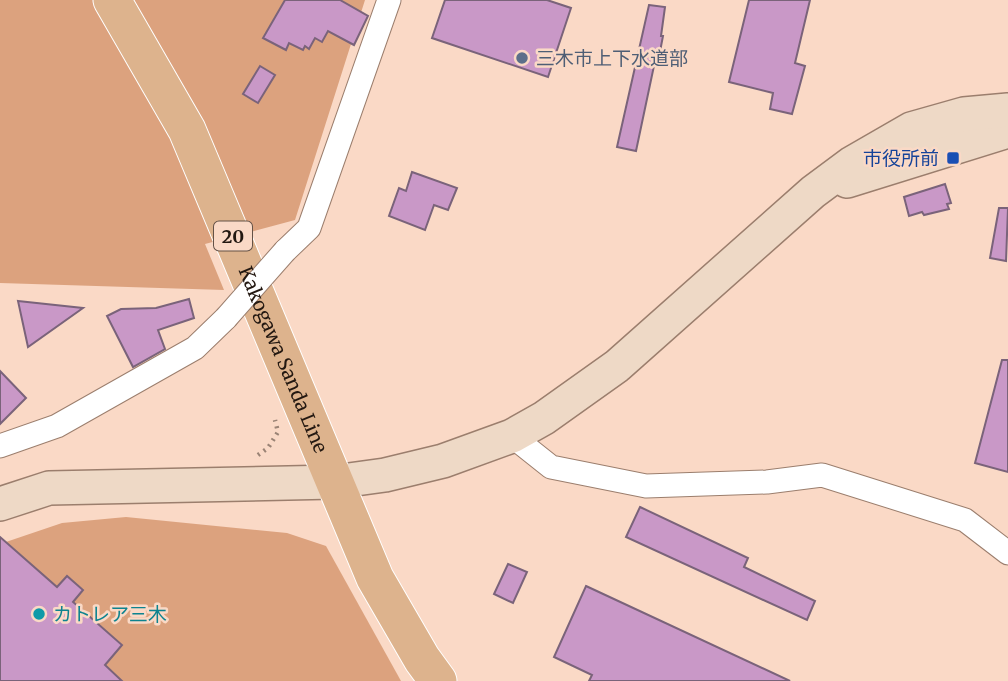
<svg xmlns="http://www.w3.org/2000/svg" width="1008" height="681" viewBox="0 0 1008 681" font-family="Merriweather,'Noto Sans JP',serif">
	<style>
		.green { fill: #dca27e }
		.building { fill: #c998c7; stroke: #7a637a; stroke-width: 2 }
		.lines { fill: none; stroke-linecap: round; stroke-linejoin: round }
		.street-casing { stroke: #9b7e6d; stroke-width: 25 }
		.secondary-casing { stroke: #9b7e6d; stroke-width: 36 }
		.primary-casing { stroke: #fff; stroke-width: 39 }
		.path { stroke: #9a8375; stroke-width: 4.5; stroke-dasharray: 2 5; stroke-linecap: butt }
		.street { stroke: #fff; stroke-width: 23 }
		.secondary { stroke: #eed9c6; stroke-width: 33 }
		.primary { stroke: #ddb38d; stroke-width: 37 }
		.street-bridge-casing { stroke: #9b7e6d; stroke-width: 25; stroke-linecap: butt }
		.street-bridge { stroke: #fff; stroke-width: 23 }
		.service-dot { fill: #5c6f8a; stroke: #fad9c6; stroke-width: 2.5 }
		.transit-dot { fill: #1a4fb4; stroke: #fad9c6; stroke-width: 2.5 }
		.culture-dot { fill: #0f9aa8; stroke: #fad9c6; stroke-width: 2.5 }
		.labels { text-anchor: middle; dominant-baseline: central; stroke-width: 5; stroke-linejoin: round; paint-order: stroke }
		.shield { fill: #fad9c6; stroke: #645247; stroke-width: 2 }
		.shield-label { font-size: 18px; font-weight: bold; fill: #231811 }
		.service-label { font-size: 19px; fill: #4e5e75; stroke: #fad9c6; text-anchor: start }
		.transit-label { font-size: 19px; fill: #164399; stroke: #fad9c6; text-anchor: end }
		.street-label { font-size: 19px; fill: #231811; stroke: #fad9c6 }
		.culture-label { font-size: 19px; fill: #0d838f; stroke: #fad9c6; text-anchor: start }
	</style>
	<rect width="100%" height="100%" fill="#fad9c6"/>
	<g class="green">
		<path d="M0,0H365L295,220L205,244L224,290L0,283Z"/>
		<path d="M126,517L287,533L326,546L401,681H0V544L62,523Z"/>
	</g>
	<g class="building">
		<path d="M285,0H340L368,16L354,45L328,31L322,42L315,38L309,49L305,46L303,50L289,43L286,50L263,38Z"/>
		<path d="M445,0H547L571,8L548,77L432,38Z"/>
		<path d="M749,0H810L795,63L805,66L792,114L770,109L773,93L729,82Z"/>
		<path d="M649,5L665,7L661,36H663L658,62L655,61L636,151L617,147Z"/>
		<path d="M260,66L275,75L258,103L243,94Z"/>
		<path d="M412,172L457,188L448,210L434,205L425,230L389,216L399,188L406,191Z"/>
		<path d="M945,184L951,203L947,204L949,209L924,215L922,212L909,216L904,197Z"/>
		<path d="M999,208H1008L1006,261L990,258Z"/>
		<path d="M189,299L194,318L158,330L165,349L133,367L107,316L121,309L156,308Z"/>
		<path d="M18,301L83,308L28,347Z"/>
		<path d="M1002,360H1008V472L975,463Z"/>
		<path d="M0,371L26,398L0,424Z"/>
		<path d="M640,507L748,558L744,567L815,601L807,620L626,537Z"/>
		<path d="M0,537L57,587L67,576L83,590L73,602L122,645L105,665L122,681H0Z"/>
		<path d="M508,564L527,572L513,603L494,594Z"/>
		<path d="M586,586L790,681H589L592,675L554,657Z"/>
	</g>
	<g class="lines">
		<g class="street-casing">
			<g id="street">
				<path d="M285,251L309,228L389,0"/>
				<path d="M512,436L551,467L646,486L767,482L822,475L965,520L1008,553"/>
				<path d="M0,446L57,426L195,348L226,318"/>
			</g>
		</g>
		<g class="secondary-casing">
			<g id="secondary">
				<path d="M847,181L1008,131"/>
				<path d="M0,504L49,488L334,482L385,475L443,461L512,436L544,418L617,366L813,192L852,163L911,129L964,114L1008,110"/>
			</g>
		</g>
		<g class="primary-casing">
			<g id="primary">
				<path id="s1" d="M112,0L187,130L375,578L422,659L438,681"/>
			</g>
		</g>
		<path class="path" d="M258,455L268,448L278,432L275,420"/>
		<use href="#street" class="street"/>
		<use href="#secondary" class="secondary"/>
		<use href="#primary" class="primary"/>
		<g class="street-bridge-casing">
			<path id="street-bridge" d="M226,318L285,251"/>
		</g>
		<use href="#street-bridge" class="street-bridge"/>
	</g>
	<circle class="service-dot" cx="522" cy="58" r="7"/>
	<rect class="transit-dot" x="946" y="151" width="14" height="14" rx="3.5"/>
	<circle class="culture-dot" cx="39" cy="614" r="7"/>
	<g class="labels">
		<rect class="shield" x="214" y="221.5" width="38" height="29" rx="5"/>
		<g class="shield-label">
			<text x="233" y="236">20</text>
		</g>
		<g class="service-label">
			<text x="536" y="58">三木市上下水道部</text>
		</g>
		<g class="transit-label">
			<text x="939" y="158">市役所前</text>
		</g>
		<g class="street-label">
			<text stroke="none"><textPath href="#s1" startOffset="399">Kakogawa Sanda Line</textPath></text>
		</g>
		<g class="culture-label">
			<text x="53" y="614">カトレア三木</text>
		</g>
	</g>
</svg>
